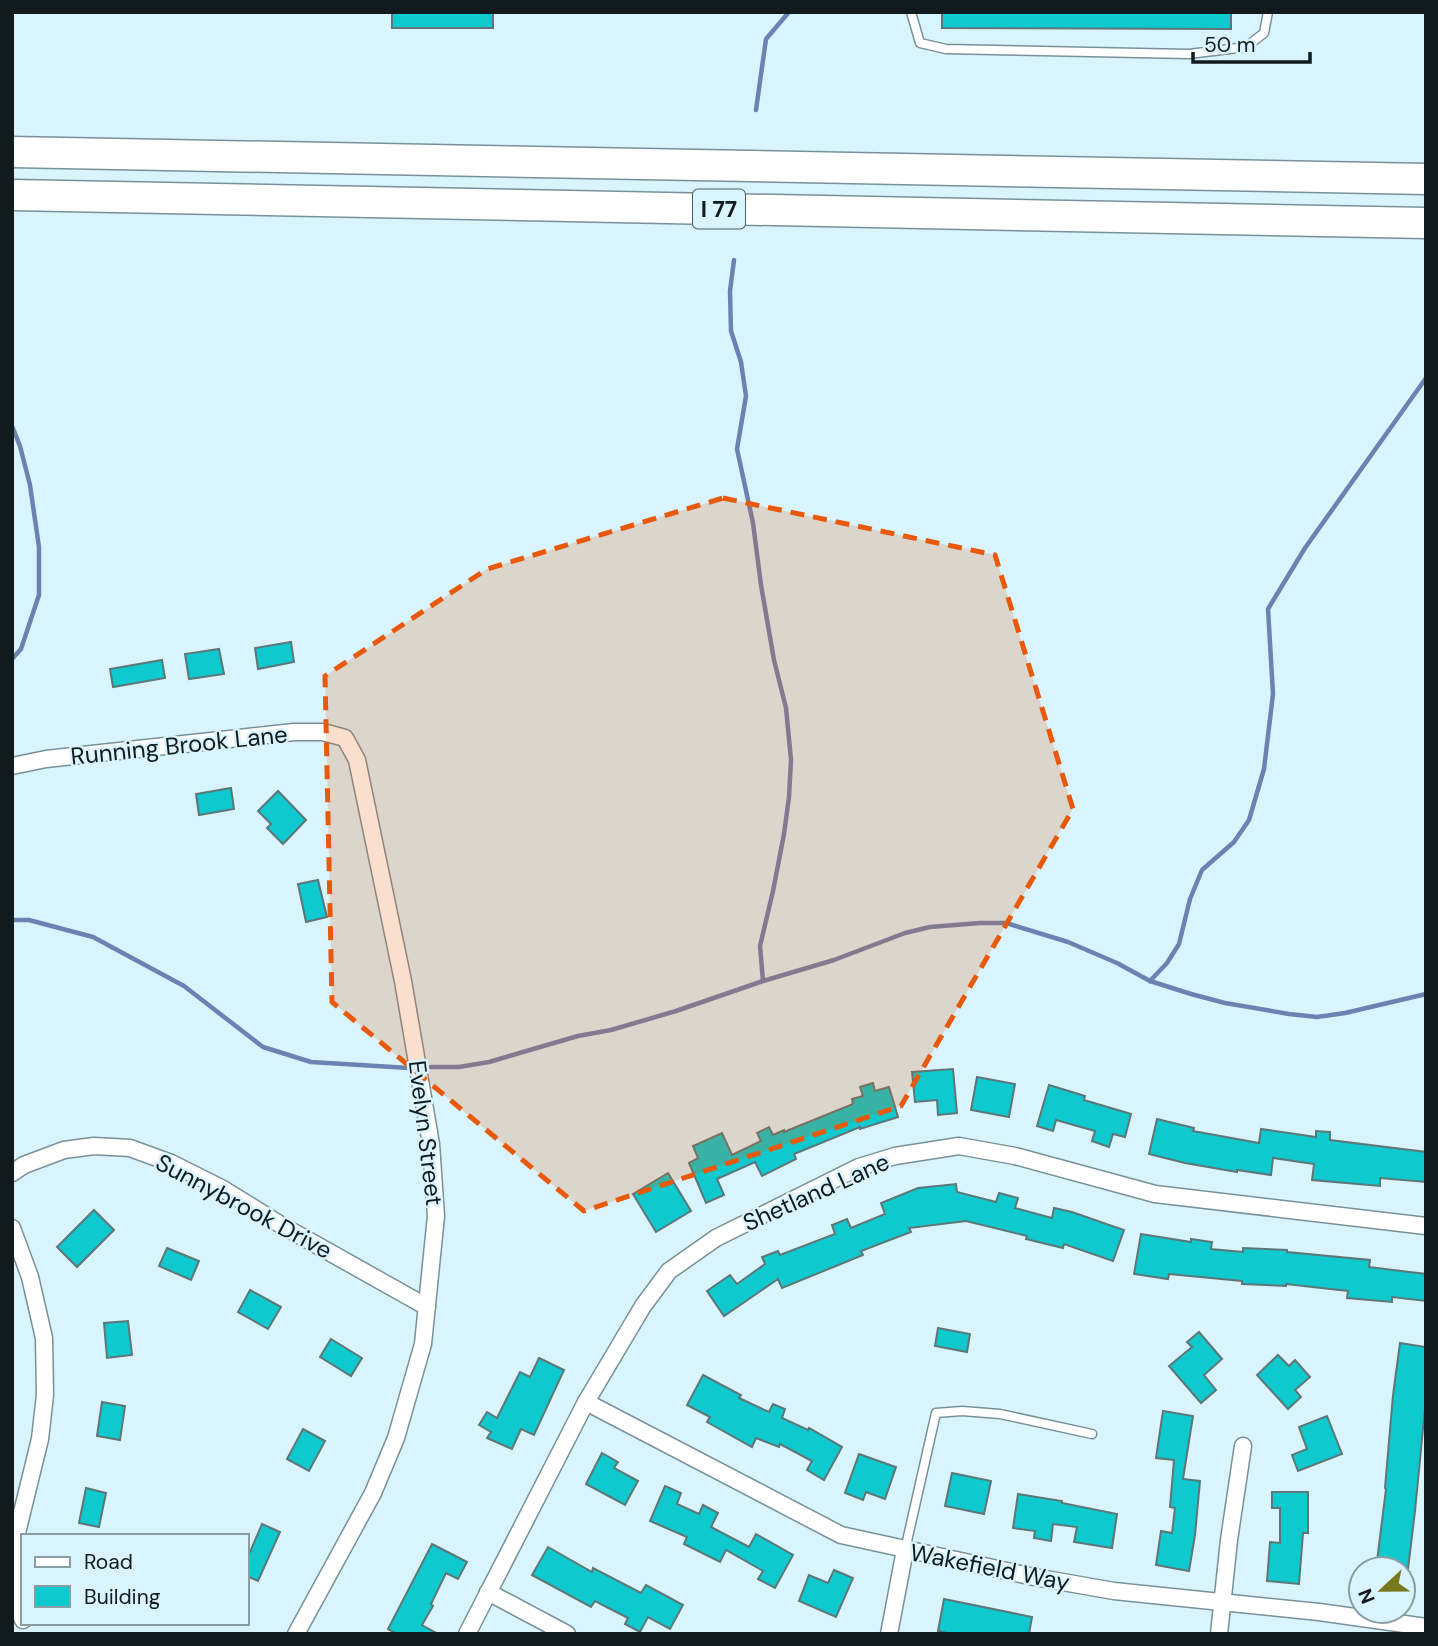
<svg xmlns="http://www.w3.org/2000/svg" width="1438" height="1646" viewBox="0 0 1438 1646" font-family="'DM Sans',sans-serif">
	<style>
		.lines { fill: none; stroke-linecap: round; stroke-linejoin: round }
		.stream { stroke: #6a83b2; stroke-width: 4.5 }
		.building { fill: #0ec9ce; stroke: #5d7778; stroke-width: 2 }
		.service-casing { stroke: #789199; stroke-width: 11 }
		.minor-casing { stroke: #789199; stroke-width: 19 }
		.motorway-casing { stroke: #789199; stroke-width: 33 }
		.service { stroke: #fff; stroke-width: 8 }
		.minor { stroke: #fff; stroke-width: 16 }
		.motorway { stroke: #fff; stroke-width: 30 }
		.marked { fill: #e8590c; fill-opacity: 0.2; stroke: #e8590c; stroke-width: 5; stroke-dasharray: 14 9; stroke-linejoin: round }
		.labels { text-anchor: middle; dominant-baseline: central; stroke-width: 5; stroke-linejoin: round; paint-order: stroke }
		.shield { fill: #daf4fd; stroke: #4d5c61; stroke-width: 2 }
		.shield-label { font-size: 23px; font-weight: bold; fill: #111b1e }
		.street-label { font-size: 24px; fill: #111b1e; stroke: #daf4fd }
	</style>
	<rect width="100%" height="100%" fill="#daf4fd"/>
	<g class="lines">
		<g class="stream">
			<path d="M756,110L766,39L789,12"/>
			<path d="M734,260L730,291L731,331L741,362L746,396L737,449L753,523L761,585L774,660L786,708L791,760L789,797L784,834L773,891L760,946L763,981"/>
			<path d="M12,426L20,446L30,485L39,547V595L21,649L12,659"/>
			<path d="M12,920H29L93,937L184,986L263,1047L311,1062L409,1068"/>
			<path d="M1150,981L1167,963L1179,944L1190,899L1202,870L1234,842L1249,820L1264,769L1273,694L1268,609L1305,548L1426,378"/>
			<path d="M431,1067H459L489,1062L578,1036L611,1030L676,1011L763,981L834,960L905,933L930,927L980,923H1006L1068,942L1117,963L1150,981L1191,994L1225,1003L1289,1014L1317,1017L1345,1013L1426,994"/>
		</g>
	</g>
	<g class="building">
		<rect x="392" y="12" width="101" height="16"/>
		<path d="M942,12H1231V29L942,28Z"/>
		<path d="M291,642L294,662L258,669L255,648Z"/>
		<path d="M219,649L224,674L189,679L185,654Z"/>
		<path d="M162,660L165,678L113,687L110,669Z"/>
		<path d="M231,788L234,809L199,815L196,794Z"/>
		<path d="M278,791L306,820L283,844L267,828L271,824L258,811Z"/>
		<path d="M318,880L327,917L306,922L298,884Z"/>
		<path d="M953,1069L957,1113L938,1115L937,1100L915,1102L912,1072Z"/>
		<path d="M977,1077L1015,1084L1009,1117L971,1110Z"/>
		<path d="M873,1083L875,1091L889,1087L898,1117L860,1129V1127L794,1154L796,1159L762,1176L755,1162L717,1179L724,1195L706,1203L689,1163L698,1158L693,1146L722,1133L732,1155L761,1141L757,1133L769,1127L773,1135L784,1130V1132L853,1104L852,1099L863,1096L860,1087Z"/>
		<path d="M1049,1085L1085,1096L1084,1100L1131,1114L1125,1137L1113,1134L1109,1147L1092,1141L1095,1131L1056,1120L1053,1131L1037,1126Z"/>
		<path d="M1157,1119L1194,1128L1193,1131L1259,1143L1261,1129L1316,1137V1131L1330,1132V1140L1426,1152V1182L1380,1178V1186L1312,1180L1314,1164L1273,1158L1271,1175L1237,1170V1172L1185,1163L1149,1154Z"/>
		<path d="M668,1173L691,1211L656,1232L633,1194Z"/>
		<path d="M956,1184L957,1192L996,1202L999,1193L1018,1198L1015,1208L1052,1218L1054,1208L1072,1212L1124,1230L1113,1261L1064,1244L1063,1248L1026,1239L1027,1236L966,1221L909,1228L911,1232L861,1251L863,1255L782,1288L778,1279L724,1316L707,1291L730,1275L737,1284L765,1264L762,1257L778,1251L780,1255L835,1234L832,1225L847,1219L851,1228L885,1214L881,1203L918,1188Z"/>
		<path d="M94,1210L114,1230L77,1267L57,1247Z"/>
		<path d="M1141,1234L1191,1242V1239L1212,1242L1211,1249L1243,1252V1248L1287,1250V1252L1370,1260L1369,1267L1426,1274V1301L1392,1297V1302L1347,1298L1348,1291L1286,1284V1286L1242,1284V1281L1169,1274L1168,1279L1134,1274Z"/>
		<path d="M167,1248L199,1261L191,1280L159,1266Z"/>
		<path d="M250,1290L281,1307L268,1329L238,1312Z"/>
		<path d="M128,1321L132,1355L107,1358L104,1323Z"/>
		<path d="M938,1328L970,1334L967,1352L935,1346Z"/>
		<path d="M1199,1332L1222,1359L1204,1375L1216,1390L1201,1403L1169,1366L1192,1347L1187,1342Z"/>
		<path d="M331,1339L362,1358L351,1376L320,1357Z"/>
		<path d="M1400,1343L1426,1347V1398L1415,1511L1408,1569H1376L1386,1489L1385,1488L1393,1395Z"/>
		<path d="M1278,1355L1289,1366L1295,1360L1310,1377L1295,1390L1301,1397L1288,1409L1257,1375Z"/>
		<path d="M539,1358L564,1370L534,1435L521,1429L512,1449L487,1438L491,1432L479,1425L487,1412L497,1418L520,1372L530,1377Z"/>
		<path d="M703,1375L741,1395L739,1398L769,1412L773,1404L785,1409L782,1418L808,1430L809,1428L842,1447L824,1480L807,1470L812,1461L780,1444L779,1447L756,1438L752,1447L707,1422L710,1417L687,1405Z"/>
		<path d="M102,1402L125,1406L120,1440L97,1436Z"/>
		<path d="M1163,1411L1193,1416L1183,1479L1200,1481L1195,1535L1189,1571L1156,1565L1161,1531L1172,1533L1175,1508L1170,1507L1174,1460L1156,1458Z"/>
		<path d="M1327,1416L1342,1454L1298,1471L1292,1455L1307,1449L1299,1427Z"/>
		<path d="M303,1429L325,1441L309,1471L287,1459Z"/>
		<path d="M602,1453L618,1462L614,1468L638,1481L625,1505L586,1484Z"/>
		<path d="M859,1454L896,1467L885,1499L866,1492L863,1500L845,1493Z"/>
		<path d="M952,1473L991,1481L984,1514L945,1506Z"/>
		<path d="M665,1486L681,1493L677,1504L699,1514L703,1505L718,1513L711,1527L749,1547L756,1534L793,1555L775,1588L758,1579L763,1571L726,1550L720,1562L684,1544L687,1537L650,1521Z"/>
		<path d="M86,1488L106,1493L99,1527L79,1523Z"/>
		<path d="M1272,1492H1308V1533H1303L1299,1584L1267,1581L1270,1542L1280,1543V1508H1272Z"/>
		<path d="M1018,1494L1062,1501V1503L1117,1514L1112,1548L1074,1542L1077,1527L1053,1524L1051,1541L1034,1538L1035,1531L1013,1528Z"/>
		<path d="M262,1524L280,1532L258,1581L247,1576V1559Z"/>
		<path d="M432,1544L467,1562L458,1579L446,1573L431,1604L433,1606L422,1625L438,1634H397L388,1629Z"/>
		<path d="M548,1547L592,1572L593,1568L641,1593L646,1585L683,1605L670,1629L648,1617L640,1632L625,1624L628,1618L595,1601L591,1607L532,1575Z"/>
		<path d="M834,1570L853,1578L836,1617L799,1601L809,1575L828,1583Z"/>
		<path d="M944,1599L1032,1617L1029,1634H952L938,1631Z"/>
	</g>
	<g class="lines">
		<g class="service-casing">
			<g id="service">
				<path d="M911,12L920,43L946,49L1189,54L1246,47L1264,33L1268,12"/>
				<path d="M905,1550L936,1413L962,1411L1000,1414L1092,1434"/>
			</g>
		</g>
		<g class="minor-casing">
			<g id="minor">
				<path d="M12,766L46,759L294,732H323L345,738L357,760L403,981L431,1144L436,1216L423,1344L396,1438L373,1493L296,1634"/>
				<path d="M12,1173L24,1165L64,1150L94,1146L130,1148L171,1163L223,1189L281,1225L427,1307"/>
				<path d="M12,1228L30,1277L44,1338L45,1395L40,1439L16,1537L13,1574L18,1608L23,1620"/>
				<path d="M586,1402L841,1535L1034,1577L1114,1591L1319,1612L1426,1627"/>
				<path d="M488,1592L567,1634"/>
				<path d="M467,1634L586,1402L643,1306L669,1271L716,1238L859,1167L895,1156L959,1146L1015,1156L1155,1194L1426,1226"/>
				<path d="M889,1634L905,1550"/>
				<path d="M1219,1634L1229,1540L1243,1446"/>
			</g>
		</g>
		<g class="motorway-casing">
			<g id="motorway">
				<path d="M12,152L1426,179"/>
				<path d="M12,195L1426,223"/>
			</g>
		</g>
		<use href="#service" class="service"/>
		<use href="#minor" class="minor"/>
		<use href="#motorway" class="motorway"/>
	</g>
	<path class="marked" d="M723,498L995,555L1073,809L901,1106L584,1211L332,1002L325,676L487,569Z"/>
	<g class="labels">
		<rect class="shield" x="693" y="189.5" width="52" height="39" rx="5"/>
		<g class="shield-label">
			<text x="719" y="209">I 77</text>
		</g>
		<g class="street-label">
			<text transform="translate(179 745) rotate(-6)">Running Brook Lane</text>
			<text transform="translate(426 1133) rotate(83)">Evelyn Street</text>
			<text transform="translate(816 1192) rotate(-24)">Shetland Lane</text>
			<text transform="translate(244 1206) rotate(28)">Sunnybrook Drive</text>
			<text transform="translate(990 1567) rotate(11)">Wakefield Way</text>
		</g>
	</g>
	<rect width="1438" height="1646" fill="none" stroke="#111b1e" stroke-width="28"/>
	<rect x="21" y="1534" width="228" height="91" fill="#daf4fd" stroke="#8a9da4" stroke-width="2"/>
	<rect x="35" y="1557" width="35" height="10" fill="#ffffff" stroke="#8a9da4" stroke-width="2"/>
	<text x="84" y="1569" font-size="21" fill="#111b1e">Road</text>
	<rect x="35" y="1586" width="35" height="21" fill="#0ec9ce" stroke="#8a9da4" stroke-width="2"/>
	<text x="84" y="1604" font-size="21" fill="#111b1e">Building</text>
	<g transform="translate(1382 1590) rotate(248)"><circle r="33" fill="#daf4fd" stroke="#8a9da4" stroke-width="2"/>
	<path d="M0-5L12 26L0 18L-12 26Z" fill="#79781f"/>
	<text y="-10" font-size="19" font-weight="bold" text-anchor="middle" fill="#111b1e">N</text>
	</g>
	<path d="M1193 52v10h117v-10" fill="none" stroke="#111b1e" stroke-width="3.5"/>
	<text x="1204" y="52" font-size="21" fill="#111b1e" stroke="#daf4fd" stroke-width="5" paint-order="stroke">50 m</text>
</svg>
